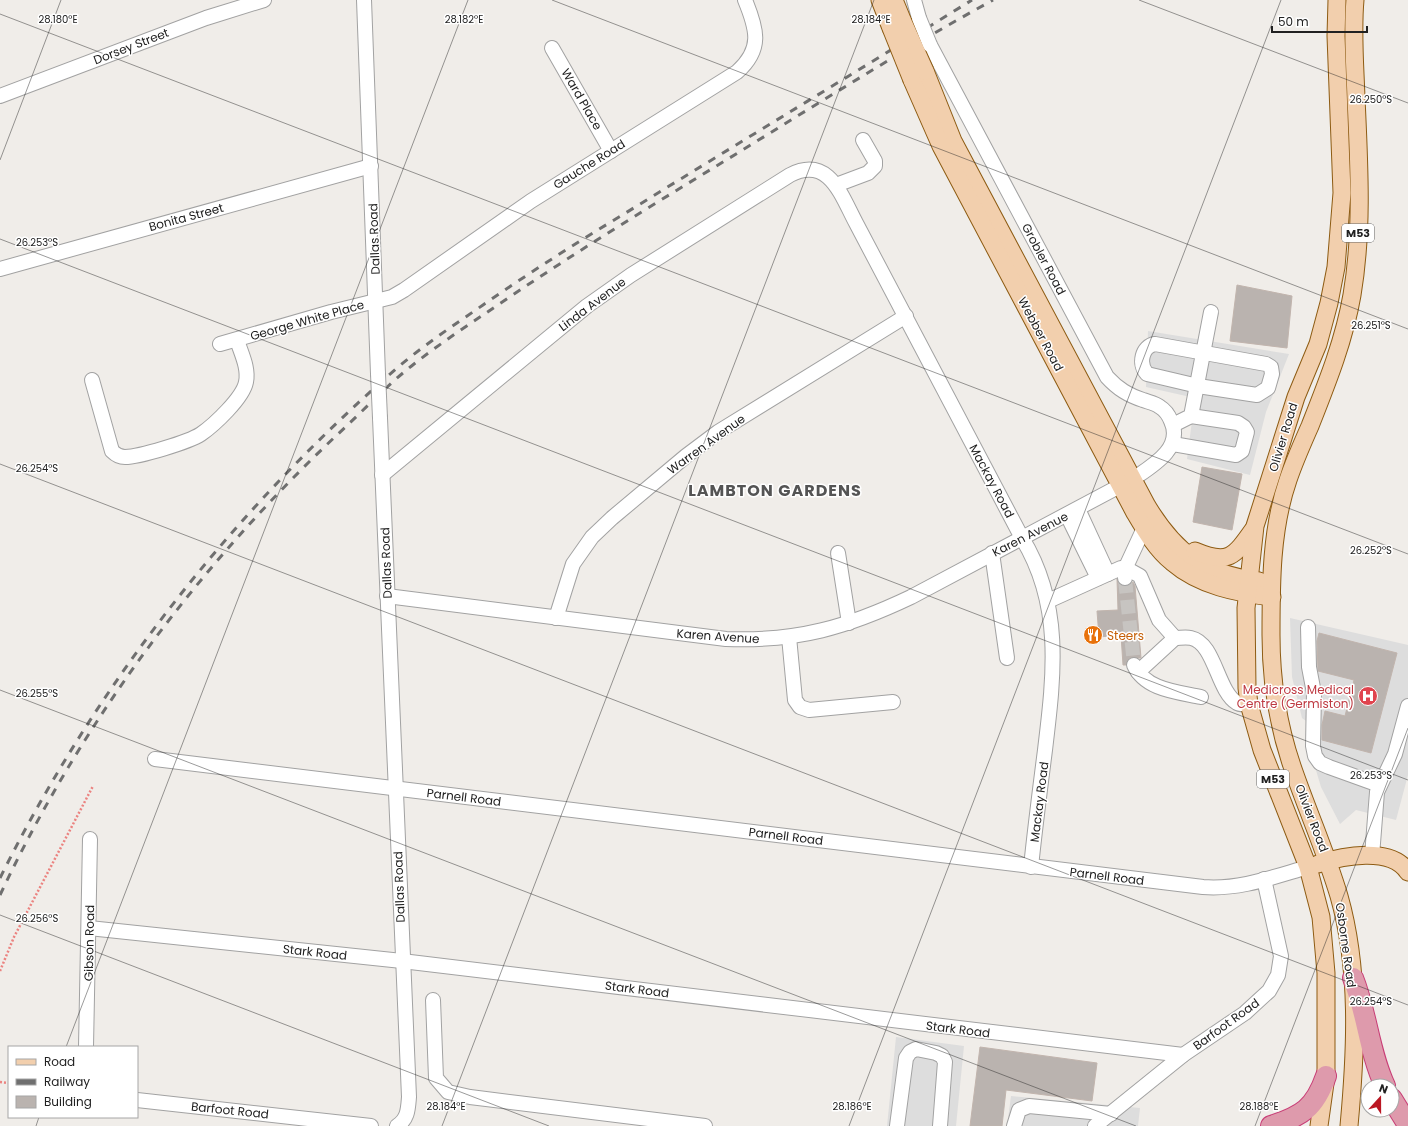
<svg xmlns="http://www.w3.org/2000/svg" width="1408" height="1126" viewBox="0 0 1408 1126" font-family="Poppins,sans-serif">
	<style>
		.parking { fill: #ddd }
		.building { fill: #bab3af; stroke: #c1b4ad }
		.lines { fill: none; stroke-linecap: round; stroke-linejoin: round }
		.minor-tunnel { stroke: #c7c4c1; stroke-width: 14; stroke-dasharray: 14 7; stroke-linecap: butt }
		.minor-casing { stroke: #a2a2a2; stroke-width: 16 }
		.major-casing { stroke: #8d5b12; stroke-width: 19 }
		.highway-casing { stroke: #c83d76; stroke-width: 22 }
		.path { stroke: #eb8380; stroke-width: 2.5; stroke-dasharray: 2 2; stroke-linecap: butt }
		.minor { stroke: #fff; stroke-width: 14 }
		.major { stroke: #f2cfad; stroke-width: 17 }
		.highway { stroke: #de9aac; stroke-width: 20 }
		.rail { stroke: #6f6f6f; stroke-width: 3; stroke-dasharray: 8 8; stroke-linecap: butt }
		.minor-bridge-casing { stroke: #a2a2a2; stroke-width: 16; stroke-linecap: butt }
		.major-bridge-casing { stroke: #8d5b12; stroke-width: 19; stroke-linecap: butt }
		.minor-bridge { stroke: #fff; stroke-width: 14 }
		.major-bridge { stroke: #f2cfad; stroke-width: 17 }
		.ticks { fill: none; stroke: #212121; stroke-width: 1; stroke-opacity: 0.45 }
		.labels { text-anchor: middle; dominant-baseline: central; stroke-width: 3; stroke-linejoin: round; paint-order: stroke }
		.shield { fill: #fff; stroke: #646464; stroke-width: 1 }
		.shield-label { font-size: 11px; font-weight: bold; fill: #212121 }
		.street-label { font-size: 12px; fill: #212121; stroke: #fff }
		.food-label { font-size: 12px; fill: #c56008; stroke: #fff; text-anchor: start }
		.health-label { font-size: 12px; fill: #be3a42; stroke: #fff; text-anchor: end }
		.district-label { font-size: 16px; font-weight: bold; letter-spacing: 1px; fill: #545454; stroke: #fff }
		.ticks-label { font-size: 10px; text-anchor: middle; fill: #212121; stroke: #fff; stroke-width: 3; stroke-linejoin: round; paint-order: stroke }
	</style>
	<rect width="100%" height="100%" fill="#f0ede9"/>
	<g class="parking">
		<path d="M1148,331L1289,354L1266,412L1250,475L1187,459L1195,398L1146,387Z"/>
		<path d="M1290,618L1408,645V775L1396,820L1356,810L1340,824L1321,787L1307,740L1309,723L1302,718L1292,677Z"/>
		<path d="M896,1037L964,1046L956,1126H887Z"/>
		<path d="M1011,1096L1140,1108L1138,1126H1007Z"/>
	</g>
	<g class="building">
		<path d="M1237,285L1292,296L1287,348L1230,341Z"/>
		<path d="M1202,467L1242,474L1232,530L1193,522Z"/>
		<path d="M1117,579L1121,586H1129L1133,582L1135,586L1141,658H1130L1126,665H1123L1121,635L1099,637L1097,611L1118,610Z"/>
		<path d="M1319,633L1397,653L1371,753L1322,740V725L1325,711L1345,716L1354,680L1318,671L1317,641Z"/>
		<path d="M980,1047L1097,1063L1092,1101L1006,1090L1002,1126H970Z"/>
	</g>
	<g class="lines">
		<path class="minor-tunnel" d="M1125,579L1134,664"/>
		<g class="minor-casing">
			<g id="minor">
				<path d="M364,0L378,374"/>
				<path d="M914,0L919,18"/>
				<path d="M552,48L611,151"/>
				<path d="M0,96L206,18L264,0"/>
				<path d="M836,185L868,173L875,166V161L863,140"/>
				<path d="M0,269L371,166"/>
				<path d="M220,344L331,312L392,297L404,290L531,201L737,72C763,49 757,29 745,0"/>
				<path d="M1155,344L1266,364L1271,367L1272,374L1268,388L1257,395L1198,386L1147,374C1138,364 1142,346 1155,344Z"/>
				<path d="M92,380L112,451C116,455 119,457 125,457C139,457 189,442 201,434C214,425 243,398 246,382C249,368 241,353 237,340"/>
				<path d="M380,418L409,1097C408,1109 408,1119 397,1126"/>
				<path d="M1173,425L1191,416L1211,312"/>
				<path d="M1173,444L1236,455L1242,451L1247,432L1244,427L1238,423L1191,416"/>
				<path d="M382,475L587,306L631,275L790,175C829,155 841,195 856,223L1022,538C1063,605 1054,675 1045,750C1040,789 1035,828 1031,867"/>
				<path d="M1078,509L1108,574"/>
				<path d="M1067,515L1098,578"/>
				<path d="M838,553L849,623"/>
				<path d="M992,553L1007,658"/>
				<path d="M1125,578V569L1144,528"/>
				<path d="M387,596L726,639C797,642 848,627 911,597L1133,479C1152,466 1184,448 1171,421C1169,416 1165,410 1160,407C1155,403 1148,402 1143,400C1128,395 1118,389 1107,377L930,45"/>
				<path d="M1048,601L1121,568L1131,571L1140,576L1159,620L1175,638L1138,672"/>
				<path d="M556,618L573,564L592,537L612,518L686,456L718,432L906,316"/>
				<path d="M1308,627L1309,667L1314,693L1313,746L1315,756L1320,763L1329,767L1379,785"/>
				<path d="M789,637L795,700L800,707L809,710L893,702"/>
				<path d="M1175,638C1180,638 1186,637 1191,638C1215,643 1217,691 1237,703C1240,705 1246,704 1249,704"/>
				<path d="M1134,665C1145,690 1178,692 1201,697"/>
				<path d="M155,759L1203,887C1239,890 1273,877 1308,867"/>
				<path d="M1372,856L1377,792L1395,754L1408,706"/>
				<path d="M89,928L402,961L1183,1055"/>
				<path d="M433,1000L436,1078L448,1092L470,1097L705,1126"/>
				<path d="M86,1047L90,839"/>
				<path d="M137,1100L371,1126"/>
				<path d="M897,1126L906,1058L910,1052L916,1049L936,1053L942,1056L945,1062L940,1126"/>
				<path d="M1014,1126L1019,1110L1029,1106L1111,1114"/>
				<path d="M1095,1126L1183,1055L1245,1013L1269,991L1278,975L1281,956L1264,879"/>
			</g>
		</g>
		<g class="major-casing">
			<g id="major">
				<path d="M880,0L891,28"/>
				<path d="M894,0L903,22"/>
				<path d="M925,71L953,141L1147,506C1175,552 1203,574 1259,581"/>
				<path d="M912,80L941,146L1135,513C1145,530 1156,549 1172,562C1200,586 1237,593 1272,597"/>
				<path d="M1195,551C1228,565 1234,557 1253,530"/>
				<path d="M1318,864C1342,856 1391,846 1408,872"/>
				<path d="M1319,1126L1326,1076V973L1321,917L1308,867L1262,750L1249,704L1247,688L1246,608L1255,526L1296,397L1318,344L1329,303L1336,267L1342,193L1336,36L1337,0"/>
				<path d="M1349,1126C1356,1050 1360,970 1339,896C1326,852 1307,810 1292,766C1278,725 1271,678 1271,635C1271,583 1271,529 1288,480C1294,462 1302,444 1310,426C1327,383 1344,341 1352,295C1363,230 1359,164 1356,98C1355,66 1352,33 1355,0"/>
			</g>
		</g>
		<g class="highway-casing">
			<g id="highway">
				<path d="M1353,978C1367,1013 1369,1052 1385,1086"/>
				<path d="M1392,1099L1408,1125"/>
				<path d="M1271,1126C1302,1116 1315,1108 1326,1076"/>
			</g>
		</g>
		<g class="path">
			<path d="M0,971L14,937L93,786"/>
			<path d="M0,1082L9,1083"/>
		</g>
		<use href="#minor" class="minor"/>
		<use href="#major" class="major"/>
		<use href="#highway" class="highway"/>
		<g class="rail">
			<path d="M0,878C97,683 233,511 397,368C424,345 454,325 483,305C529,273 576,243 624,214C740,142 856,72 972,0"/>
			<path d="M0,895C82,721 199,565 338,434C363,411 387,385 414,364C437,346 462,329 486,313C556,265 628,220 700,176C797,117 893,55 993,0"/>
		</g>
		<g class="minor-bridge-casing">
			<g id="minor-bridge">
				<path d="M919,18L930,45"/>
				<path d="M378,374L380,418"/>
			</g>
		</g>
		<g class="major-bridge-casing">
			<g id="major-bridge">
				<path d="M903,22L925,71"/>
				<path d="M891,28L912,80"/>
			</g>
		</g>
		<use href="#minor-bridge" class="minor-bridge"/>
		<use href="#major-bridge" class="major-bridge"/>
	</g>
	<path class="ticks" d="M552,0L1408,329M1139,0L1408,103M0,14L1408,554M0,160L61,0M0,239L1408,780M0,464L1408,1005M0,690L1136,1126M0,915L549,1126M66,1047L468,0M36,1126L39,1117M442,1126L874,0M849,1126L1281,0M1255,1126L1408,728"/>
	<defs>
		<g id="restaurant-disc" transform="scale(1)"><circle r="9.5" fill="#e8710a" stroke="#fff"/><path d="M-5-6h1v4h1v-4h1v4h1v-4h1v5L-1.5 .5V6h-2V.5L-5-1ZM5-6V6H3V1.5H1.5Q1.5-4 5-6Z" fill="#fff"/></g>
		<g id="hospital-disc" transform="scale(1)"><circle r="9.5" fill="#e0444e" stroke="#fff"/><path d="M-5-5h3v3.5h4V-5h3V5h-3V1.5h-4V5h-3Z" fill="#fff"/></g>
	</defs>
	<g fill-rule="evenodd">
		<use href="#restaurant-disc" x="1093" y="635"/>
		<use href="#hospital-disc" x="1368" y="696"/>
	</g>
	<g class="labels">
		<g class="shield">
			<rect x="1342" y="224" width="32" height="18" rx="3"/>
			<rect x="1257" y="770" width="32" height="18" rx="3"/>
		</g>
		<g class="shield-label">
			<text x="1358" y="233">M53</text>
			<text x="1273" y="779">M53</text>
		</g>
		<g class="street-label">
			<text transform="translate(131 46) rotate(-21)">Dorsey Street</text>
			<text transform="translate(582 99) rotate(60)">Ward Place</text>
			<text transform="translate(589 164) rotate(-32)">Gauche Road</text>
			<text transform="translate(186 217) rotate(-15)">Bonita Street</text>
			<text transform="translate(374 239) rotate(-92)">Dallas Road</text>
			<text transform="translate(1044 259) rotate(62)">Grobler Road</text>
			<text transform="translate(592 304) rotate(-37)">Linda Avenue</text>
			<text transform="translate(307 320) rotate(-16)">George White Place</text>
			<text transform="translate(1041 334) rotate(62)">Webber Road</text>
			<text transform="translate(1283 437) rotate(-73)">Olivier Road</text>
			<text transform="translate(706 444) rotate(-36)">Warren Avenue</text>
			<text transform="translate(992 481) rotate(62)">Mackay Road</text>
			<text transform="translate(1030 534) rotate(-27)">Karen Avenue</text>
			<text transform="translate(386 563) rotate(-92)">Dallas Road</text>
			<text transform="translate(718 636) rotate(4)">Karen Avenue</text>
			<text transform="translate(464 797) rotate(7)">Parnell Road</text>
			<text transform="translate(1039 802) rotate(-83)">Mackay Road</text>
			<text transform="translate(1312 818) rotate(69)">Olivier Road</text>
			<text transform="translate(786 836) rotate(7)">Parnell Road</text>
			<text transform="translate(1107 876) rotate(7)">Parnell Road</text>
			<text transform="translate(399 887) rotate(-92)">Dallas Road</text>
			<text transform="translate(89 943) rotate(-89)">Gibson Road</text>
			<text transform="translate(1346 945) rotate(82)">Osborne Road</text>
			<text transform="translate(315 952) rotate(6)">Stark Road</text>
			<text transform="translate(637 989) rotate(7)">Stark Road</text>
			<text transform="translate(1226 1024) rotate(-36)">Barfoot Road</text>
			<text transform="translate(958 1029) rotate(7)">Stark Road</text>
			<text transform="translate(230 1110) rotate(6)">Barfoot Road</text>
		</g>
		<g class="food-label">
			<text x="1107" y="635">Steers</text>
		</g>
		<g class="health-label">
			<text x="1354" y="689">Medicross Medical<tspan x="1354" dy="14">Centre (Germiston)</tspan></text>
		</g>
		<g class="district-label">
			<text x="775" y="490">LAMBTON GARDENS</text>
		</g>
	</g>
	<g class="ticks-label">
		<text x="58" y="23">28.180°E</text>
		<text x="464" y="23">28.182°E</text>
		<text x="871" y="23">28.184°E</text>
		<text x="1371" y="103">26.250°S</text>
		<text x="37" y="246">26.253°S</text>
		<text x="1371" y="329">26.251°S</text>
		<text x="37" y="472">26.254°S</text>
		<text x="1371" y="554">26.252°S</text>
		<text x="37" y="697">26.255°S</text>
		<text x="1371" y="779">26.253°S</text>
		<text x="37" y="922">26.256°S</text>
		<text x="1371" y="1005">26.254°S</text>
		<text x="446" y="1110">28.184°E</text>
		<text x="852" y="1110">28.186°E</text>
		<text x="1259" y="1110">28.188°E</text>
	</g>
	<rect x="8" y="1046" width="130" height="72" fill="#ffffff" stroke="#a6a6a6"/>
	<rect x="16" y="1059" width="20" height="6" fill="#f2cfad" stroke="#a6a6a6"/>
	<text x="44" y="1066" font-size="12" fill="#212121">Road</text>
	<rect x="16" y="1079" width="20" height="6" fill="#6f6f6f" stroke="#a6a6a6"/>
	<text x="44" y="1086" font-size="12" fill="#212121">Railway</text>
	<rect x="16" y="1096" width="20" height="12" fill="#bab3af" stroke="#a6a6a6"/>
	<text x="44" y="1106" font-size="12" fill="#212121">Building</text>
	<g transform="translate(1380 1098) rotate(21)"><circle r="19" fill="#ffffff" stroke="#a6a6a6"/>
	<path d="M0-3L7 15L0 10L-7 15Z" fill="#bb1723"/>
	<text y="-6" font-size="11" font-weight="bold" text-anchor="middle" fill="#212121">N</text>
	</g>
	<path d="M1272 26v6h95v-6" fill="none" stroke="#212121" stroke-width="2"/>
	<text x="1278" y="26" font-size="12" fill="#212121" stroke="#ffffff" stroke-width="3" paint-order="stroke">50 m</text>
</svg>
